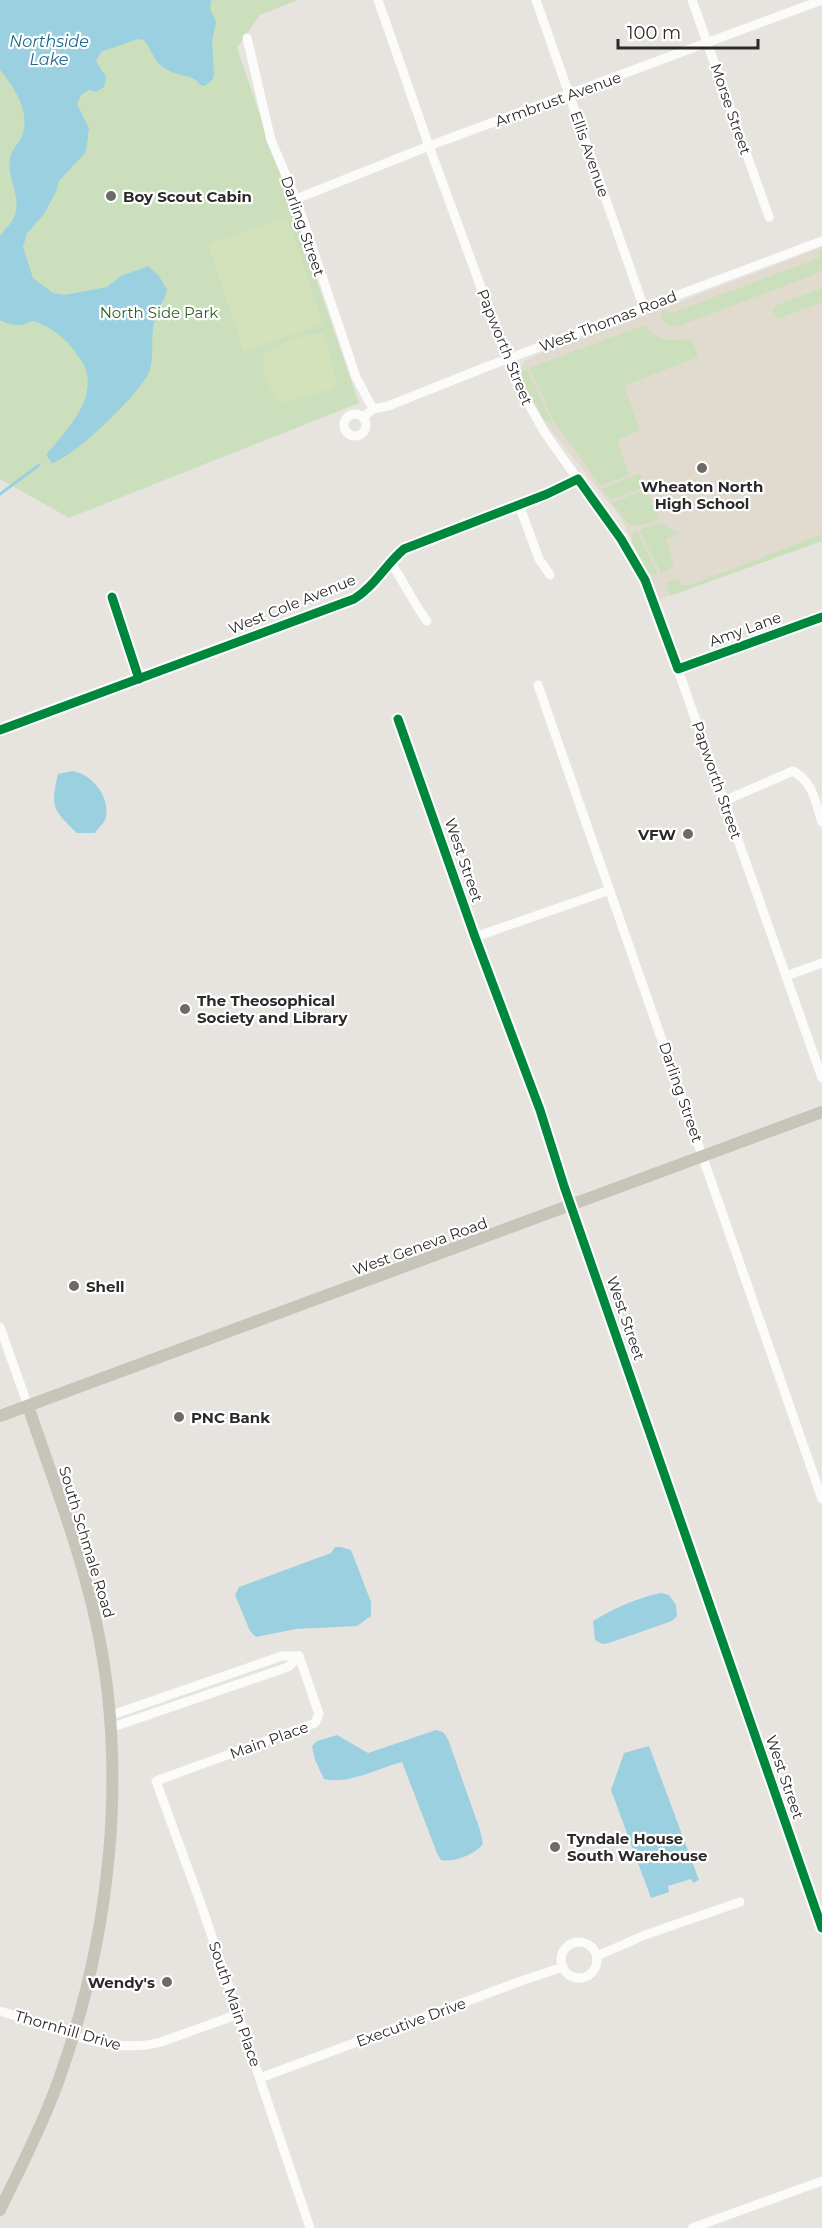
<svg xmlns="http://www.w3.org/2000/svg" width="822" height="2228" viewBox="0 0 822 2228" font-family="Montserrat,sans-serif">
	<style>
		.education { fill: #e1dbcf }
		.green { fill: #ccdfbc }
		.pitch { fill: #d4e2bb }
		.water { fill: #9bd0e1 }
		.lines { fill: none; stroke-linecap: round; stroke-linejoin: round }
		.stream { stroke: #9bd0e1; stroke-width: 3 }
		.minor { stroke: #fbfbfa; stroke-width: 9 }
		.major { stroke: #c7c5ba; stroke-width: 12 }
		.cycleway-casing { stroke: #fff; stroke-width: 13 }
		.cycleway { stroke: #00873e; stroke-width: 9 }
		.poi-dot { fill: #6c6b6a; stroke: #fff; stroke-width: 2 }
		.labels { text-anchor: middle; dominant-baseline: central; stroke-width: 4.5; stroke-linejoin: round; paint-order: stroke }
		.street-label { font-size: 15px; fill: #2a2a2a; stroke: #fff }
		.poi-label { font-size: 15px; font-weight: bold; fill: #2a2a2a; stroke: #fff; text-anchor: start }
		.park-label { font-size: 15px; fill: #2f5f22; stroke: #fff }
		.water-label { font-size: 16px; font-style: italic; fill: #1c678c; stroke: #fff }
	</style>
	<rect width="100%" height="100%" fill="#e7e4e0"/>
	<path class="education" d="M822,247V541L660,599L620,516L543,420L520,381L519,369L525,361L545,351L664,308Z"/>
	<g class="green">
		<path d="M0,0H298L260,15L237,48L359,403L69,518L0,479Z"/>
		<path d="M818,250H822V270L816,274L679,326H670L661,319V313L664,310L672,313L821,257Z"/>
		<path d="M822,288V302L777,319L773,311L776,305Z"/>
		<path d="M645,325C658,342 671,342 691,338L698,357L624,386L640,430L617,440L629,475L601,486L554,421L529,368Z"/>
		<path d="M527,369L554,426L543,418L522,381L521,371Z"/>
		<path d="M640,473L646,486L611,500L602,489Z"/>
		<path d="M646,489L659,519C629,531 631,528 612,503Z"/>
		<path d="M659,523L680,533L666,539L674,564L671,569L661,573L639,530Z"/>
		<path d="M637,531L657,571L658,574L656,575L649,573L632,543L631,534Z"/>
		<path d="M822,534V541L670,596L666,583L679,578L683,585H690Z"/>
	</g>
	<g class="pitch">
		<path d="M287,217L323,324L244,351L208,244Z"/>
		<path d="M323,333L337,382L333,388L280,404L265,377L263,354L291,339Z"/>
	</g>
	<g class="water">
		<path d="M0,0H211L210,8L216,22L212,41L214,75L213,79L205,86L200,85C194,75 185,77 175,73C153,65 156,56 144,40L138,39L101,52L96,61L106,77L104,87L96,92L89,90L81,95L77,104L89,128L86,152L59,181L56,192L44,214L27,233L23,247L33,278L53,293L65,295L107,287L121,276L148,266L159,276L167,290C164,301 158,309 155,320C149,337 156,357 148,374C137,396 77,454 55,462L52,463L46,455C66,430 99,399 84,365C81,359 76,354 73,349C64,337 47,324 32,321C22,327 11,326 0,320V236C4,229 11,225 14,217C23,198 6,178 10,158C11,150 18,145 21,138C32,114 15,88 0,70Z"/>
		<path d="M73,771C93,775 110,797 106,817C105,823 98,828 95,833H77C53,810 50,807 58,774Z"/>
		<path d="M335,1547H341L351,1550L371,1602V1616L357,1626L296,1629L256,1637L250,1631L235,1595L239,1587L331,1553Z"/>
		<path d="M661,1593L669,1595L676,1605L677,1616L672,1621L609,1643L602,1644L595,1640L593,1621C615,1608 636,1598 661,1593Z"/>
		<path d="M436,1730L443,1732L448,1739L480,1830L483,1844C476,1854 453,1863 441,1860L437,1853L402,1762C378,1768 349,1785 324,1779L315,1760L312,1746L317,1741L337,1735L368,1753Z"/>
		<path d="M649,1746L699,1880L693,1883L691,1879L668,1886L669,1892L651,1898L611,1790L624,1753Z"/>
	</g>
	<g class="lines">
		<path class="stream" d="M0,494L39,465"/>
		<g class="minor">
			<path d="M378,0L429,146L515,380L545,433L630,553L653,599L822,1078"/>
			<path d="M536,0L644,308"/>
			<path d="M692,0L769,217"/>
			<path d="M247,38L271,140L296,199L356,377L373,409"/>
			<path d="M296,199L429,146L822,0"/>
			<circle cx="355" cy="425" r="11"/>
			<path d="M363,417L373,409L388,406L486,367L822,241"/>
			<path d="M519,505L539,559L550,575"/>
			<path d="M390,562C404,581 413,603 427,621"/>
			<path d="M112,597L139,679"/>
			<path d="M678,669L822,617"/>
			<path d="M538,685L822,1499"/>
			<path d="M398,719L475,937L540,1110L564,1186L822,1928"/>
			<path d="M0,730L354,599C375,586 386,564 404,549L547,494L578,479"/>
			<path d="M724,801L793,771C813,782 815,801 822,822"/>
			<path d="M475,937L610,890"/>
			<path d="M786,976L822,963"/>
			<path d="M0,1327L28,1406"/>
			<path d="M299,1656L319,1714L315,1723L156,1781L202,1907L310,2228"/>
			<path d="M109,1716L282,1656H299"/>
			<path d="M110,1728L288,1667L299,1656"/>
			<circle cx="579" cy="1960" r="18"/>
			<path d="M597,1956L645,1935L740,1902"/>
			<path d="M0,2011C49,2025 110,2057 161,2042L239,2014"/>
			<path d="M260,2078L521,1981L563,1967"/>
			<path d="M692,2228L822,2181"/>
		</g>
		<g class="major">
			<path d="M0,1416L822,1112"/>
			<path d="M0,2210C20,2168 42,2127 58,2082C110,1939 129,1772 96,1622C80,1548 52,1477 28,1406"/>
		</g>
		<g class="cycleway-casing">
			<g id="cycleway">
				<path d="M112,597L139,679"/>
				<path d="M398,719L475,937L540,1110L564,1186L822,1928"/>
				<path d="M0,730L354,599C375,586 386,564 404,549L547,494L578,479L621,539L645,580L678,669L822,617"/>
			</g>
		</g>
		<use href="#cycleway" class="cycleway"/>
	</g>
	<g class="poi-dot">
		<circle cx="111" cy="196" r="6"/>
		<circle cx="702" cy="468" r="6"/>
		<circle cx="688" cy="834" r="6"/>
		<circle cx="185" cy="1009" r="6"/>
		<circle cx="74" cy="1286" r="6"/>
		<circle cx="179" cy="1417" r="6"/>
		<circle cx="555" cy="1847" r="6"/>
		<circle cx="167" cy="1982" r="6"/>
	</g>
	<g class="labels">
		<g class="street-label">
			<text transform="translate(558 99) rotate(-20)">Armbrust Avenue</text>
			<text transform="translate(731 109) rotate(71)">Morse Street</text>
			<text transform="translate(590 154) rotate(71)">Ellis Avenue</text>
			<text transform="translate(303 226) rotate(71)">Darling Street</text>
			<text transform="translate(608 321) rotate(-21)">West Thomas Road</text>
			<text transform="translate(505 347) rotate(68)">Papworth Street</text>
			<text transform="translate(292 604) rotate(-22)">West Cole Avenue</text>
			<text transform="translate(745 629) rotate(-20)">Amy Lane</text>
			<text transform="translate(717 780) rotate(71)">Papworth Street</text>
			<text transform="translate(464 860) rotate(71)">West Street</text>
			<text transform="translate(681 1092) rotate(71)">Darling Street</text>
			<text transform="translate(420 1246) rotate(-20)">West Geneva Road</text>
			<text transform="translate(626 1318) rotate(71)">West Street</text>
			<text transform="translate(87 1542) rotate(73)">South Schmale Road</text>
			<text transform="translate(269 1740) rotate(-20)">Main Place</text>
			<text transform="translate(785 1777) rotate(71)">West Street</text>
			<text transform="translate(235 2004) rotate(71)">South Main Place</text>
			<text transform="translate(411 2022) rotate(-20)">Executive Drive</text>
			<text transform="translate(68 2030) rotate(16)">Thornhill Drive</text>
		</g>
		<g class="poi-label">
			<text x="123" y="196">Boy Scout Cabin</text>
			<text x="702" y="486" text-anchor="middle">Wheaton North<tspan x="702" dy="17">High School</tspan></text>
			<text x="676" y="834" text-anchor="end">VFW</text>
			<text x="197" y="1000">The Theosophical<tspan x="197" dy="17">Society and Library</tspan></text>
			<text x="86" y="1286">Shell</text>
			<text x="191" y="1417">PNC Bank</text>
			<text x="567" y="1838">Tyndale House<tspan x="567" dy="17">South Warehouse</tspan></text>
			<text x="155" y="1982" text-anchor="end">Wendy's</text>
		</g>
		<g class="park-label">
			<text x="159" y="312">North Side Park</text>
		</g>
		<g class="water-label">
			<text x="49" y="41">Northside<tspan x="49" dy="18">Lake</tspan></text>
		</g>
	</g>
	<path d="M618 39v9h140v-9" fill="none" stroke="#2a2a2a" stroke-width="3"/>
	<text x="627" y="39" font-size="18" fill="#2a2a2a" stroke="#ffffff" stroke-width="4.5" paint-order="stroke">100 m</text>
</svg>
